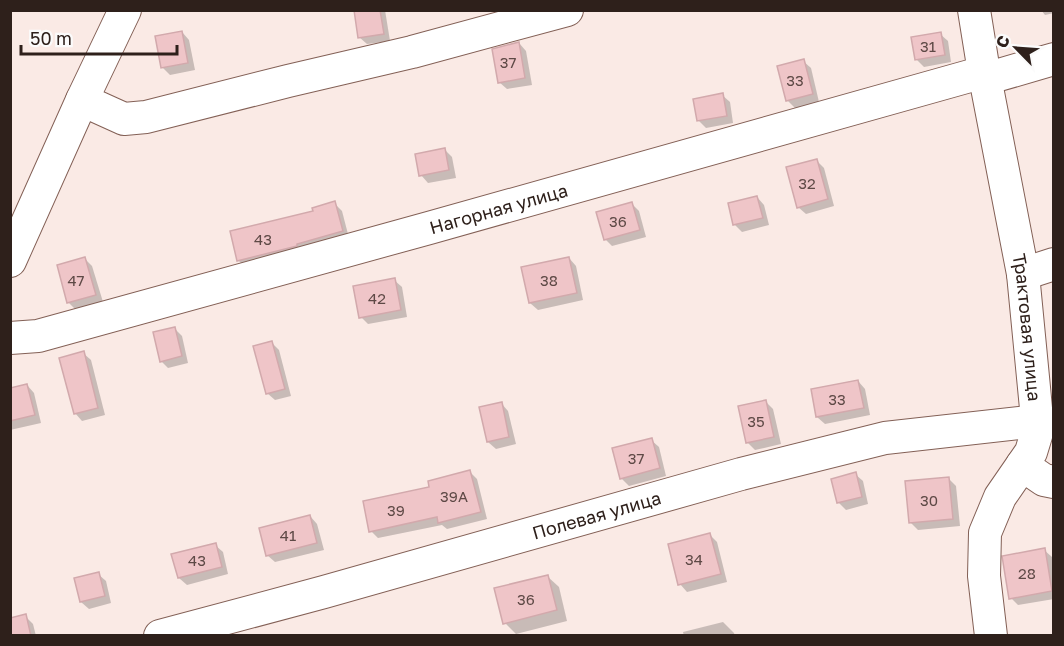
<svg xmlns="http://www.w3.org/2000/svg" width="1064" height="646" viewBox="0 0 1064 646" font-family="'Golos Text',sans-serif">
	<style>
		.shadow { fill: #0003 }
		.building { fill: #efc5c8; stroke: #d2a9ac; stroke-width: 1.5 }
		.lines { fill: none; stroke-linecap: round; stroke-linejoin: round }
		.minor-casing { stroke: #836056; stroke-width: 34 }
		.minor { stroke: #fff; stroke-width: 32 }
		.labels { text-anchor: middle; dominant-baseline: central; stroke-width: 6; stroke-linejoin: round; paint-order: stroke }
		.number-label { font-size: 15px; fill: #5e4946 }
		.street-label { font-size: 18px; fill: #2e201b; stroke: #fbfbfb }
	</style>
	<rect width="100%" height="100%" fill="#faeae5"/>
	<g class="shadow">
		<path d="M355,10H385L390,41L367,44L359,37Z"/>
		<path d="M1041,10H1054V13L1045,15Z"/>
		<path d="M182,32L189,40L195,70L170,75L163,68Z"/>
		<path d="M940,34L948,41L951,62L924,67L916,59Z"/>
		<path d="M519,43L526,51L532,85L507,89L499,82Z"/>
		<path d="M803,61L811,68L819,102L795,108L788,101Z"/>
		<path d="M722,95L730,102L733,123L706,128L698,120Z"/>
		<path d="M444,149L452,157L456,178L428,183L421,175Z"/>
		<path d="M817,161L824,168L834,206L806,214L798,207Z"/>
		<path d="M757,197L764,205L769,225L742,232L735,225Z"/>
		<path d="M334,203L342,211L349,238L246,268L238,260Z"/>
		<path d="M632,204L639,211L646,237L612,246L605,239Z"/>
		<path d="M569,258L576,266L583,300L538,310L530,303Z"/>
		<path d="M85,259L92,266L103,302L76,310L68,302Z"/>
		<path d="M394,280L402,287L407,317L368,324L361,317Z"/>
		<path d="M174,328L182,336L188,363L168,368L161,361Z"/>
		<path d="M272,343L279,350L291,396L275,400L267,393Z"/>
		<path d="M83,353L91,360L105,415L82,421L75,413Z"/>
		<path d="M858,381L865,389L870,415L825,424L817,417Z"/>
		<path d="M27,385L34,393L41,423L10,430V389Z"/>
		<path d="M766,402L773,409L781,444L755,450L747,442Z"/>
		<path d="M501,403L508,411L516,444L496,449L488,442Z"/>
		<path d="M651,440L659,447L666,476L629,486L621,478Z"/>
		<path d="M470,472L477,479L487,519L447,529L442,525L378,538L371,531L431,488Z"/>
		<path d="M855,474L863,481L868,504L846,510L838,502Z"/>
		<path d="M948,478L956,486L960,526L918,530L911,523Z"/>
		<path d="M310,516L317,524L324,550L275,562L267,555Z"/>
		<path d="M710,535L717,542L727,582L687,592L680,584Z"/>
		<path d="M215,545L223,552L228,574L187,585L179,578Z"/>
		<path d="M1044,550L1052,557L1054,568V599L1018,605L1011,598Z"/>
		<path d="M98,574L106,581L111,603L89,609L81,602L76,579Z"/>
		<path d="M547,576L559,587L567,621L516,634L505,623Z"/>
		<path d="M25,616L33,624L36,636H10Z"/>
		<path d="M723,622L734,633L735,636H684L683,632Z"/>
	</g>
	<g class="building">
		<path d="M354,10H380L384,34L358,38Z"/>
		<path d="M182,31L188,63L161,68L155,36Z"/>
		<path d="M941,32L945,55L915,60L911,37Z"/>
		<path d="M519,42L525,78L498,83L492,49Z"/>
		<path d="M804,59L813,94L786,101L777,66Z"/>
		<path d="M723,93L727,116L697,121L693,99Z"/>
		<path d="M445,148L449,170L419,176L415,154Z"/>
		<path d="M817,159L828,199L797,208L786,167Z"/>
		<path d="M757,196L763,218L733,225L728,203Z"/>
		<path d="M335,201L343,231L297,244V246L237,261L230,231L313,211L312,208Z"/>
		<path d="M632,202L640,230L604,240L596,212Z"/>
		<path d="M85,257L96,295L67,303L57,265Z"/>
		<path d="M569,257L577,293L529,303L521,267Z"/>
		<path d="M395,278L401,310L359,318L353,286Z"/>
		<path d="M175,327L182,356L160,362L153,332Z"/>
		<path d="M272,341L285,389L266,394L253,346Z"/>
		<path d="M84,351L98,408L74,414L59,358Z"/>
		<path d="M858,380L864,408L816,417L811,389Z"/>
		<path d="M27,384L35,415L10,421V388Z"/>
		<path d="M766,400L774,437L746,443L738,406Z"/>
		<path d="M502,402L509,437L487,442L479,407Z"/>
		<path d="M652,438L660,468L620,479L612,448Z"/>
		<path d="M470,470L481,512L438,523L437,517L369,532L363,501L429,487L428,481Z"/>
		<path d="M856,472L862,497L837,503L831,479Z"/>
		<path d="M949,477L953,519L909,523L905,481Z"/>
		<path d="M310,515L317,543L266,556L259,528Z"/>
		<path d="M710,533L721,574L678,585L668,544Z"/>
		<path d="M216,543L222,567L178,578L171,554Z"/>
		<path d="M1045,548L1052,591L1009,599L1002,556Z"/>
		<path d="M99,572L105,596L80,602L74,578Z"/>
		<path d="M548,575L557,610L503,624L494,588Z"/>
		<path d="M26,614L31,636H10V618Z"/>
	</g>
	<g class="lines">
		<g class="minor-casing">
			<g id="minor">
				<path id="s1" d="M974,10L984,72L1023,274L1038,429L1031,452L1000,497L985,533L984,576L991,636"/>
				<path d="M985,79L1054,59"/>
				<path d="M82,100L124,119L146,117L288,81L412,52L567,10"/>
				<path d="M10,261L82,100L125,10"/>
				<path d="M1023,274L1054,264"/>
				<path id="s2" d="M10,338L38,336L429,228L984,72"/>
				<path d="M1022,465L1044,480L1054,482"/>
				<path id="s3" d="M160,636L324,592L741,474L885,438L1038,421"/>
			</g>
		</g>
		<use href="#minor" class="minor"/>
	</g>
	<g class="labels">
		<g class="number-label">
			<text x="928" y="46">31</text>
			<text x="508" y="62">37</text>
			<text x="795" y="80">33</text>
			<text x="807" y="183">32</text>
			<text x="618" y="221">36</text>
			<text x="263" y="239">43</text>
			<text x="76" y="280">47</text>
			<text x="549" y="280">38</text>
			<text x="377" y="298">42</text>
			<text x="837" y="399">33</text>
			<text x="756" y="421">35</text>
			<text x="636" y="458">37</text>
			<text x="454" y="496">39А</text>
			<text x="929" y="500">30</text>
			<text x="396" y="510">39</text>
			<text x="288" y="535">41</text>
			<text x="694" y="559">34</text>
			<text x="197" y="560">43</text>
			<text x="1027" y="573">28</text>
			<text x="526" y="599">36</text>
		</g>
		<g class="street-label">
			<text stroke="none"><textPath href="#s2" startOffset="506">Нагорная улица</textPath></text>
			<text stroke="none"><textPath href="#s1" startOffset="322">Трактовая улица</textPath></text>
			<text stroke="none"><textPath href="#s3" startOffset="453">Полевая улица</textPath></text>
		</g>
	</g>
	<rect width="1064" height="646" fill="none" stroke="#2e201b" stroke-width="24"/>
	<g transform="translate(1016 48) rotate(295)" stroke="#fbfbfb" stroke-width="4.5" paint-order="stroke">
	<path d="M0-4.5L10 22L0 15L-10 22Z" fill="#2e201b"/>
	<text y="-9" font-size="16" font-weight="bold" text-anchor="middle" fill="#2e201b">С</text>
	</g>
	<path d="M21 45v9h156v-9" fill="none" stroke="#2e201b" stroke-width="3"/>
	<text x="30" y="45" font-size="18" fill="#2e201b" stroke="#fbfbfb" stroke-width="4.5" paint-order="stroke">50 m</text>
</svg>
